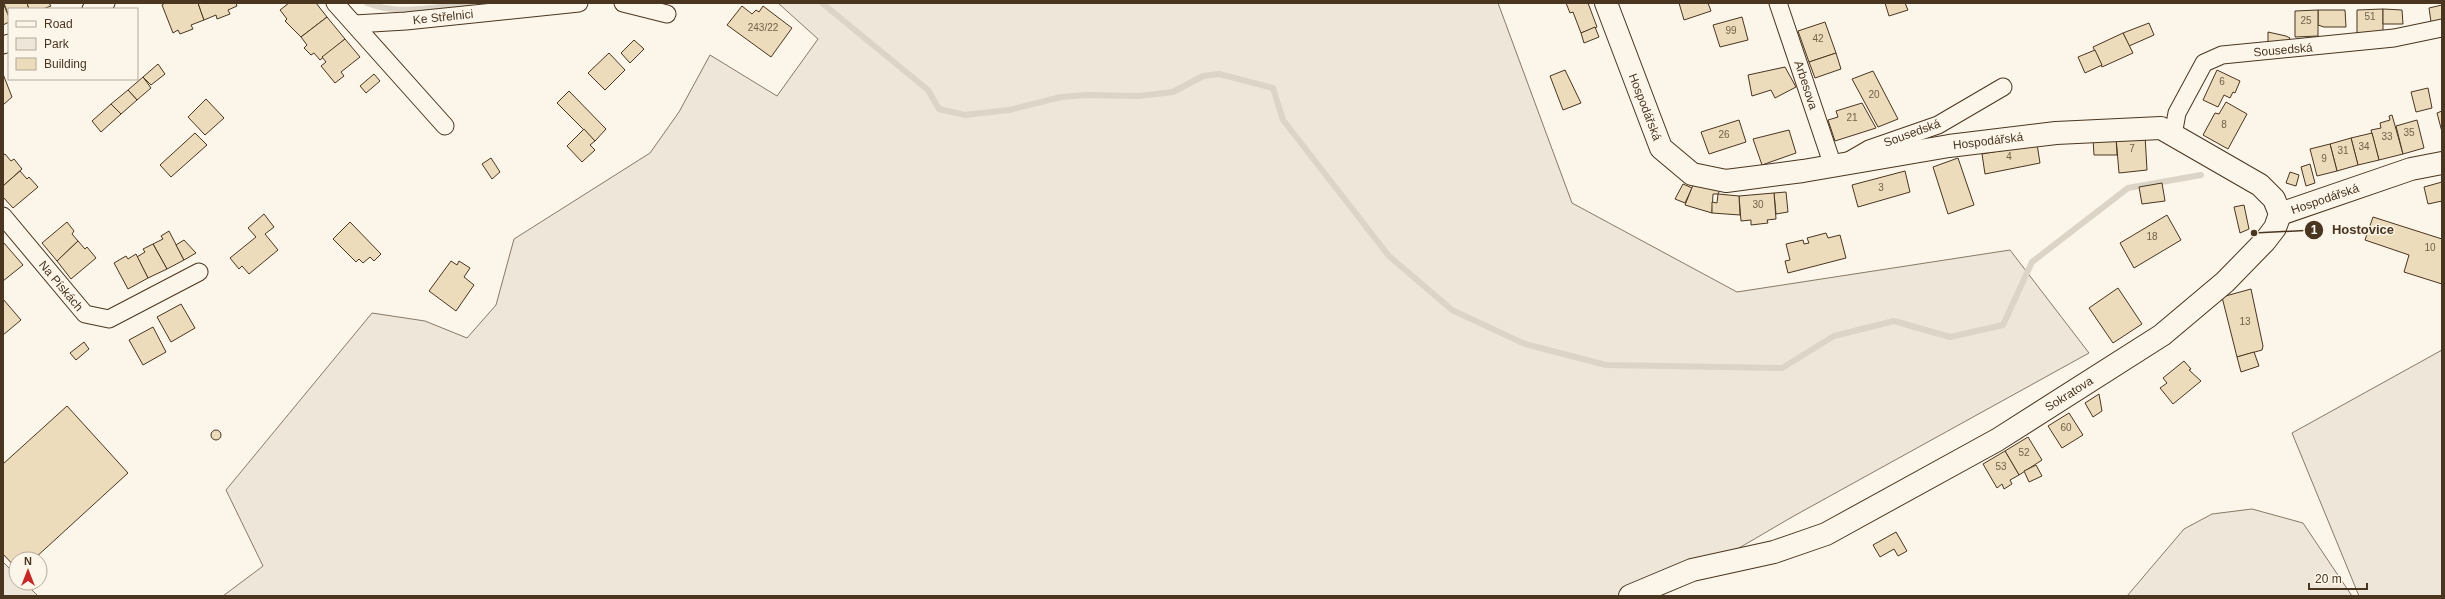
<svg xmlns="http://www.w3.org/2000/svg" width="2445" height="599" viewBox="0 0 2445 599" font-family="Arial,sans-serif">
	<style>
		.green { fill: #ede6d9; stroke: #887966 }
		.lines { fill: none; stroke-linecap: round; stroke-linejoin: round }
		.stream { stroke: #dcd4c6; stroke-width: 6 }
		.building { fill: #ecdcbc; stroke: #4a3520 }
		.minor-casing { stroke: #4a3520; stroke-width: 19 }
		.tertiary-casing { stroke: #4a3520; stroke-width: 24 }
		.minor { stroke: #fbf6e9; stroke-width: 17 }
		.tertiary { stroke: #fbf6e9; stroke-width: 22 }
		.labels { text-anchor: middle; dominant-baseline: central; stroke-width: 3; stroke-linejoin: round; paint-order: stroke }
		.number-label { font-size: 10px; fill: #725f47 }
		.street-label { font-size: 12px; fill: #4a3520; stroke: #fbf6e9 }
		.leader { fill: none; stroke: #4a3520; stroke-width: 1.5 }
		.callout-dot { fill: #4a3520; stroke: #fbf6e9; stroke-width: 1.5 }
		.mark-label { font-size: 12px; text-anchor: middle; font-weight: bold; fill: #fff }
		.callout-label { font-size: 13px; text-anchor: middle; font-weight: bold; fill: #4a3520; stroke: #fbf6e9; stroke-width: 3; stroke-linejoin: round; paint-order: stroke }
	</style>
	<rect width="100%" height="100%" fill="#fbf6e9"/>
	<g class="green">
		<path d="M778,3H1498L1572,203L1737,292L2010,250L2089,353L1792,517L1657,596H223L263,566L226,490L372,313L425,321L467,338L496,305L514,239L650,153L679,112L710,55L777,96L818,39Z"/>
		<path d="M2442,350V596H2359L2292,433Z"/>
		<path d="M2252,509L2303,523L2352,596H2127L2184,529L2212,514Z"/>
		<path d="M3,562L16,575V583H25L38,596H3Z"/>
	</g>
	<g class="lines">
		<g class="stream">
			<path d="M367,3C400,16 436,7 471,3"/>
			<path d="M822,3L928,90L939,109L965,115L1009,110L1061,97L1086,95L1138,96L1173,92L1203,76L1219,74L1273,88L1283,120L1389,256L1452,310L1525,344L1606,365L1782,368L1834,336L1894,321L1950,337L2003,325L2032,262L2128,188L2201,175"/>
		</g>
	</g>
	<g class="building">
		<path d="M3,3L9,17V22L3,25Z"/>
		<path d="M4,3H27L29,9H9V17Z"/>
		<path d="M27,3H49L51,6L43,9H29Z"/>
		<path d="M165,3H198L204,20L191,25L193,29L180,34L178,30L173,33L162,5Z"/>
		<path d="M198,3H236L237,6L228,10L230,14L217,19L216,15L204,20Z"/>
		<path d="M289,3H316L327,17L301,37L285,21L287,19L280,10Z"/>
		<path d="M1566,3H1588L1597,27L1581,33L1573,12L1570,13Z"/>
		<path d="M1679,3H1708L1711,11L1684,20Z"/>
		<path d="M1885,3H1905L1908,10L1889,16Z"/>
		<path d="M2442,5V20L2431,22L2429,8Z"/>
		<path d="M742,6L752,14L756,10L759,12L763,6L792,28L771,57L727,25Z"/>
		<path d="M2383,9V32L2357,33V10Z"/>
		<path d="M2383,9L2402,10L2403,24H2383Z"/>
		<path d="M2318,10H2345L2346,27H2324L2318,25Z"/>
		<path d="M2318,10V36L2295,37V11Z"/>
		<path d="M327,17L345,39L320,60L314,53L311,55L304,48L307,45L301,37Z"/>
		<path d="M1742,17L1748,40L1720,47L1713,25Z"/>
		<path d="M1825,22L1836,53L1809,62L1798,31Z"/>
		<path d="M2149,23L2154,35L2129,46L2123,33Z"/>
		<path d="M1595,27L1599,37L1584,43L1581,33Z"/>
		<path d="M2268,32L2286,36L2290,38L2285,44L2268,45Z"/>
		<path d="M2123,33L2133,53L2102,67L2093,47Z"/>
		<path d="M345,39L360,57L341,72L344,76L335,83L321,66L326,62L322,57Z"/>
		<path d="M634,40L644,49L630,63L621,53Z"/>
		<path d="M2095,50L2102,65L2085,73L2078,57Z"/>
		<path d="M609,53L625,70L605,90L588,73Z"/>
		<path d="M1836,53L1841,69L1815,78L1809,62Z"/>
		<path d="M158,64L165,74L151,85L143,77Z"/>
		<path d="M1785,67L1796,87L1775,98L1771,90L1752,96L1748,75Z"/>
		<path d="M1565,70L1581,103L1563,110L1550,76Z"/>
		<path d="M2217,70L2240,81L2235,93L2233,92L2230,98L2224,95L2218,107L2203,100Z"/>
		<path d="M1873,71L1898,119L1878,127L1852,79Z"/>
		<path d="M3,74L12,97L3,105Z"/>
		<path d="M374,74L380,81L366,93L360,86Z"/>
		<path d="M143,77L151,88L137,100L128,90Z"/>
		<path d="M2428,88L2432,108L2416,112L2411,92Z"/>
		<path d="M128,90L137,100L121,114L111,104Z"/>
		<path d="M569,91L606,129L595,141L557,103Z"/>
		<path d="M206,99L224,118L205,135L188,117Z"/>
		<path d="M2226,102L2247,114L2228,149L2203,135L2215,113L2219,114Z"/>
		<path d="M1862,103L1876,128L1835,141L1828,120L1838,117L1836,111Z"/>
		<path d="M111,104L121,114L101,132L92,121Z"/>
		<path d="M2442,111V132L2437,113Z"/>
		<path d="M2392,115L2403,154L2379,160L2371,130L2381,128L2380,123L2390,120L2389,116Z"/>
		<path d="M1739,120L1746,142L1709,154L1701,132Z"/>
		<path d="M2417,120L2424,148L2403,154L2396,126Z"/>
		<path d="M584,129L595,141L590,145L595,150L582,162L567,146Z"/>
		<path d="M1789,130L1796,153L1762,165L1753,139Z"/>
		<path d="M195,133L207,145L171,177L160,165Z"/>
		<path d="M2372,133L2379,160L2358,165L2351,138Z"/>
		<path d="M2145,135L2147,170L2119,173L2116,137Z"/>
		<path d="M2116,137L2117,155H2094L2093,139Z"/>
		<path d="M2351,138L2358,165L2337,171L2330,144Z"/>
		<path d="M2037,144L2040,163L1985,174L1982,154Z"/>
		<path d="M2330,144L2337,171L2317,176L2310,149Z"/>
		<path d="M5,154L11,161L14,159L22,169L3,186V155Z"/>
		<path d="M491,158L500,172L492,179L482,164Z"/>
		<path d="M1958,158L1974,205L1948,214L1933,167Z"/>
		<path d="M2310,164L2315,183L2306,186L2301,167Z"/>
		<path d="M20,171L27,179L29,177L38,187L13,208L3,197V186Z"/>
		<path d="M1905,171L1910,192L1858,207L1852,185Z"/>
		<path d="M2290,172L2299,175L2296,186L2286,183Z"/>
		<path d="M2442,182V201L2428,204L2424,187Z"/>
		<path d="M2162,183L2165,201L2142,204L2139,187Z"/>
		<path d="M1683,184L1692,188L1685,203L1675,199Z"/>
		<path d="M1693,185L1720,190L1718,194H1713L1712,213L1685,205Z"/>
		<path d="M1786,192L1788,212L1776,214L1774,193Z"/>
		<path d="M1774,193L1776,219L1767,220L1768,223L1751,225V220L1741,221L1739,196Z"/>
		<path d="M1718,194L1739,196L1740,215L1712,213V202L1717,203Z"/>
		<path d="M2244,205L2249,229L2240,233L2234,207Z"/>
		<path d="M264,214L274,227L265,234L278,250L249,274L242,266L239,269L230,258L256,237L248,228Z"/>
		<path d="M2167,215L2181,240L2134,268L2120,243Z"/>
		<path d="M2373,217L2442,239V284L2404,272L2409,255L2365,240Z"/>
		<path d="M67,222L74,231L72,234L78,241L57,261L42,243Z"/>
		<path d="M350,222L381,254L374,261L370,257L363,263L359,259L356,262L333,239Z"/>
		<path d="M169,231L184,260L167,269L153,244L163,239L161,236Z"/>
		<path d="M1826,233L1828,238L1840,235L1846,258L1788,273L1785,261L1790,260L1786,244L1803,240L1804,244L1809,243L1807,238Z"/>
		<path d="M184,240L196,253L184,260L176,245Z"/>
		<path d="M78,241L85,249L87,247L96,258L71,279L57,261Z"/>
		<path d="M4,243L23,265L3,281V244Z"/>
		<path d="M153,244L167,269L148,278L137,257L145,252L143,249Z"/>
		<path d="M136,254L148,278L128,289L114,263L126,256L128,259Z"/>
		<path d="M451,261L457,265L459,261L470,268L464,277L474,285L456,311L429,291Z"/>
		<path d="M2118,288L2142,324L2113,343L2089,308Z"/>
		<path d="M2251,289L2263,346L2262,350L2237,357L2222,297Z"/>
		<path d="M3,299L21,320L3,335Z"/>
		<path d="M181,304L195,328L171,342L157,317Z"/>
		<path d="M153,327L166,352L143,365L129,340Z"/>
		<path d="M84,342L89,349L76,360L70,353Z"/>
		<path d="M2254,352L2259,366L2241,372L2237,357Z"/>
		<path d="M2184,361L2191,369L2189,370L2201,381L2173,404L2160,388L2167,383L2163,378Z"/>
		<path d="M2099,394L2102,411L2093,417L2085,403Z"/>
		<path d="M67,406L128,473L34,559H16V568L3,554V464Z"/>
		<path d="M2069,413L2083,435L2062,448L2048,426Z"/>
		<circle cx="216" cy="435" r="5"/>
		<path d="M2028,437L2042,460L2019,475L2005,451Z"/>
		<path d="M2005,451L2019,475L2010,480L2012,484L2004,489L2002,484L1997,488L1983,464Z"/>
		<path d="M2036,465L2042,476L2029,482L2024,471Z"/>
		<path d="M1896,532L1907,551L1898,556L1894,549L1880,557L1873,545Z"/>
	</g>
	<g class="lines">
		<g class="minor-casing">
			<g id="minor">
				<path d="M335,3L445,126"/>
				<path d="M623,3L667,14"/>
				<path d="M1778,3L1833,166"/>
				<path d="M91,9L106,3"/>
				<path d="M355,24L406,21L579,3"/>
				<path d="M3,45L9,43"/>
				<path d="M2173,135L2177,113L2204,63L2222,55L2394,38L2442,28"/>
				<path d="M1850,160L1869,149L1938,125L2003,87"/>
				<path d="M3,216L85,314L109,319L199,272"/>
			</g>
		</g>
		<g class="tertiary-casing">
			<g id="tertiary">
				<path d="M1606,3L1661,148L1692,174L1726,181L1803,171L1949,146L2056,133L2161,128L2260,185L2274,199L2280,214"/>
				<path d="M2280,214L2411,169L2442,163"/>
				<path d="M1630,596L1692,570L1774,552L1826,534L1997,440L2162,335L2225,282L2265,241L2275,228L2280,214"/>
			</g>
		</g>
		<use href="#minor" class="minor"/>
		<use href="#tertiary" class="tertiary"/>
	</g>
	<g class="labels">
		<g class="number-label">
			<text x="2370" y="16">51</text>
			<text x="2306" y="20">25</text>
			<text x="763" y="27">243/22</text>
			<text x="1731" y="30">99</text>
			<text x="1818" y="38">42</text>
			<text x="2222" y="81">6</text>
			<text x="1874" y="94">20</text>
			<text x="1852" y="117">21</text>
			<text x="2224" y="124">8</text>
			<text x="2409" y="132">35</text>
			<text x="1724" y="134">26</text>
			<text x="2387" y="136">33</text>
			<text x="2364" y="146">34</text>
			<text x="2132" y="148">7</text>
			<text x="2343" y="150">31</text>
			<text x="2009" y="156">4</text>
			<text x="2324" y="158">9</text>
			<text x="1881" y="187">3</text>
			<text x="1758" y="204">30</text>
			<text x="2152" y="236">18</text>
			<text x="2430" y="247">10</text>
			<text x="2245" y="321">13</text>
			<text x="2066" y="427">60</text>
			<text x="2024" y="452">52</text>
			<text x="2001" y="466">53</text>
		</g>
		<g class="street-label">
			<text transform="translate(443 17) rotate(-6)">Ke Střelnici</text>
			<text transform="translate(2283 50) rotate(-5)">Sousedská</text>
			<text transform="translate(1806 85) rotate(72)">Arbesova</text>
			<text transform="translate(1645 107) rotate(69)">Hospodářská</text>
			<text transform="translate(1912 133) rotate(-20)">Sousedská</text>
			<text transform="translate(1988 141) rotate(-7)">Hospodářská</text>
			<text transform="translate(2325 199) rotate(-19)">Hospodářská</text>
			<text transform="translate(61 286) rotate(50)">Na Pískách</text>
			<text transform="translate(2069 394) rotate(-32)">Sokratova</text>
		</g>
	</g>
	<path class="leader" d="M2254 233L2314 230"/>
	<g class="callout-dot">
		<circle cx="2254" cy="233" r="4"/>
		<circle cx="2314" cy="230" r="10"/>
	</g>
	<g class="mark-label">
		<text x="2314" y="234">1</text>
	</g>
	<g class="callout-label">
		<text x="2363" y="234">Hostovice</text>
	</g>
	<rect width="2445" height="599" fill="none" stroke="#4a3520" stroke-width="8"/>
	<rect x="8" y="8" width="130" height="72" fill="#fbf6e9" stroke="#b4a999"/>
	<rect x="16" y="21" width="20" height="6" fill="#fbf6e9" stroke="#b4a999"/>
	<text x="44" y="28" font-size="12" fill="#4a3520">Road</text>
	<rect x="16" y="38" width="20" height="12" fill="#ede6d9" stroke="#b4a999"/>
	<text x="44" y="48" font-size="12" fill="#4a3520">Park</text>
	<rect x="16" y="58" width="20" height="12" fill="#ecdcbc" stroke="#b4a999"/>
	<text x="44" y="68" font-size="12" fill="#4a3520">Building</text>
	<g transform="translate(28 571)"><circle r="19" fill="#fbf6e9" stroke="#b4a999"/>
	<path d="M0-3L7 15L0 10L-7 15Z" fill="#c62828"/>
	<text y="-6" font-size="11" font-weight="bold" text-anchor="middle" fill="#4a3520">N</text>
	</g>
	<path d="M2309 583v6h58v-6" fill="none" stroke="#4a3520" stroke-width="2"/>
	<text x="2315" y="583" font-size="12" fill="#4a3520" stroke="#fbf6e9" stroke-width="3" paint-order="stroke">20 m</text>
</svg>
